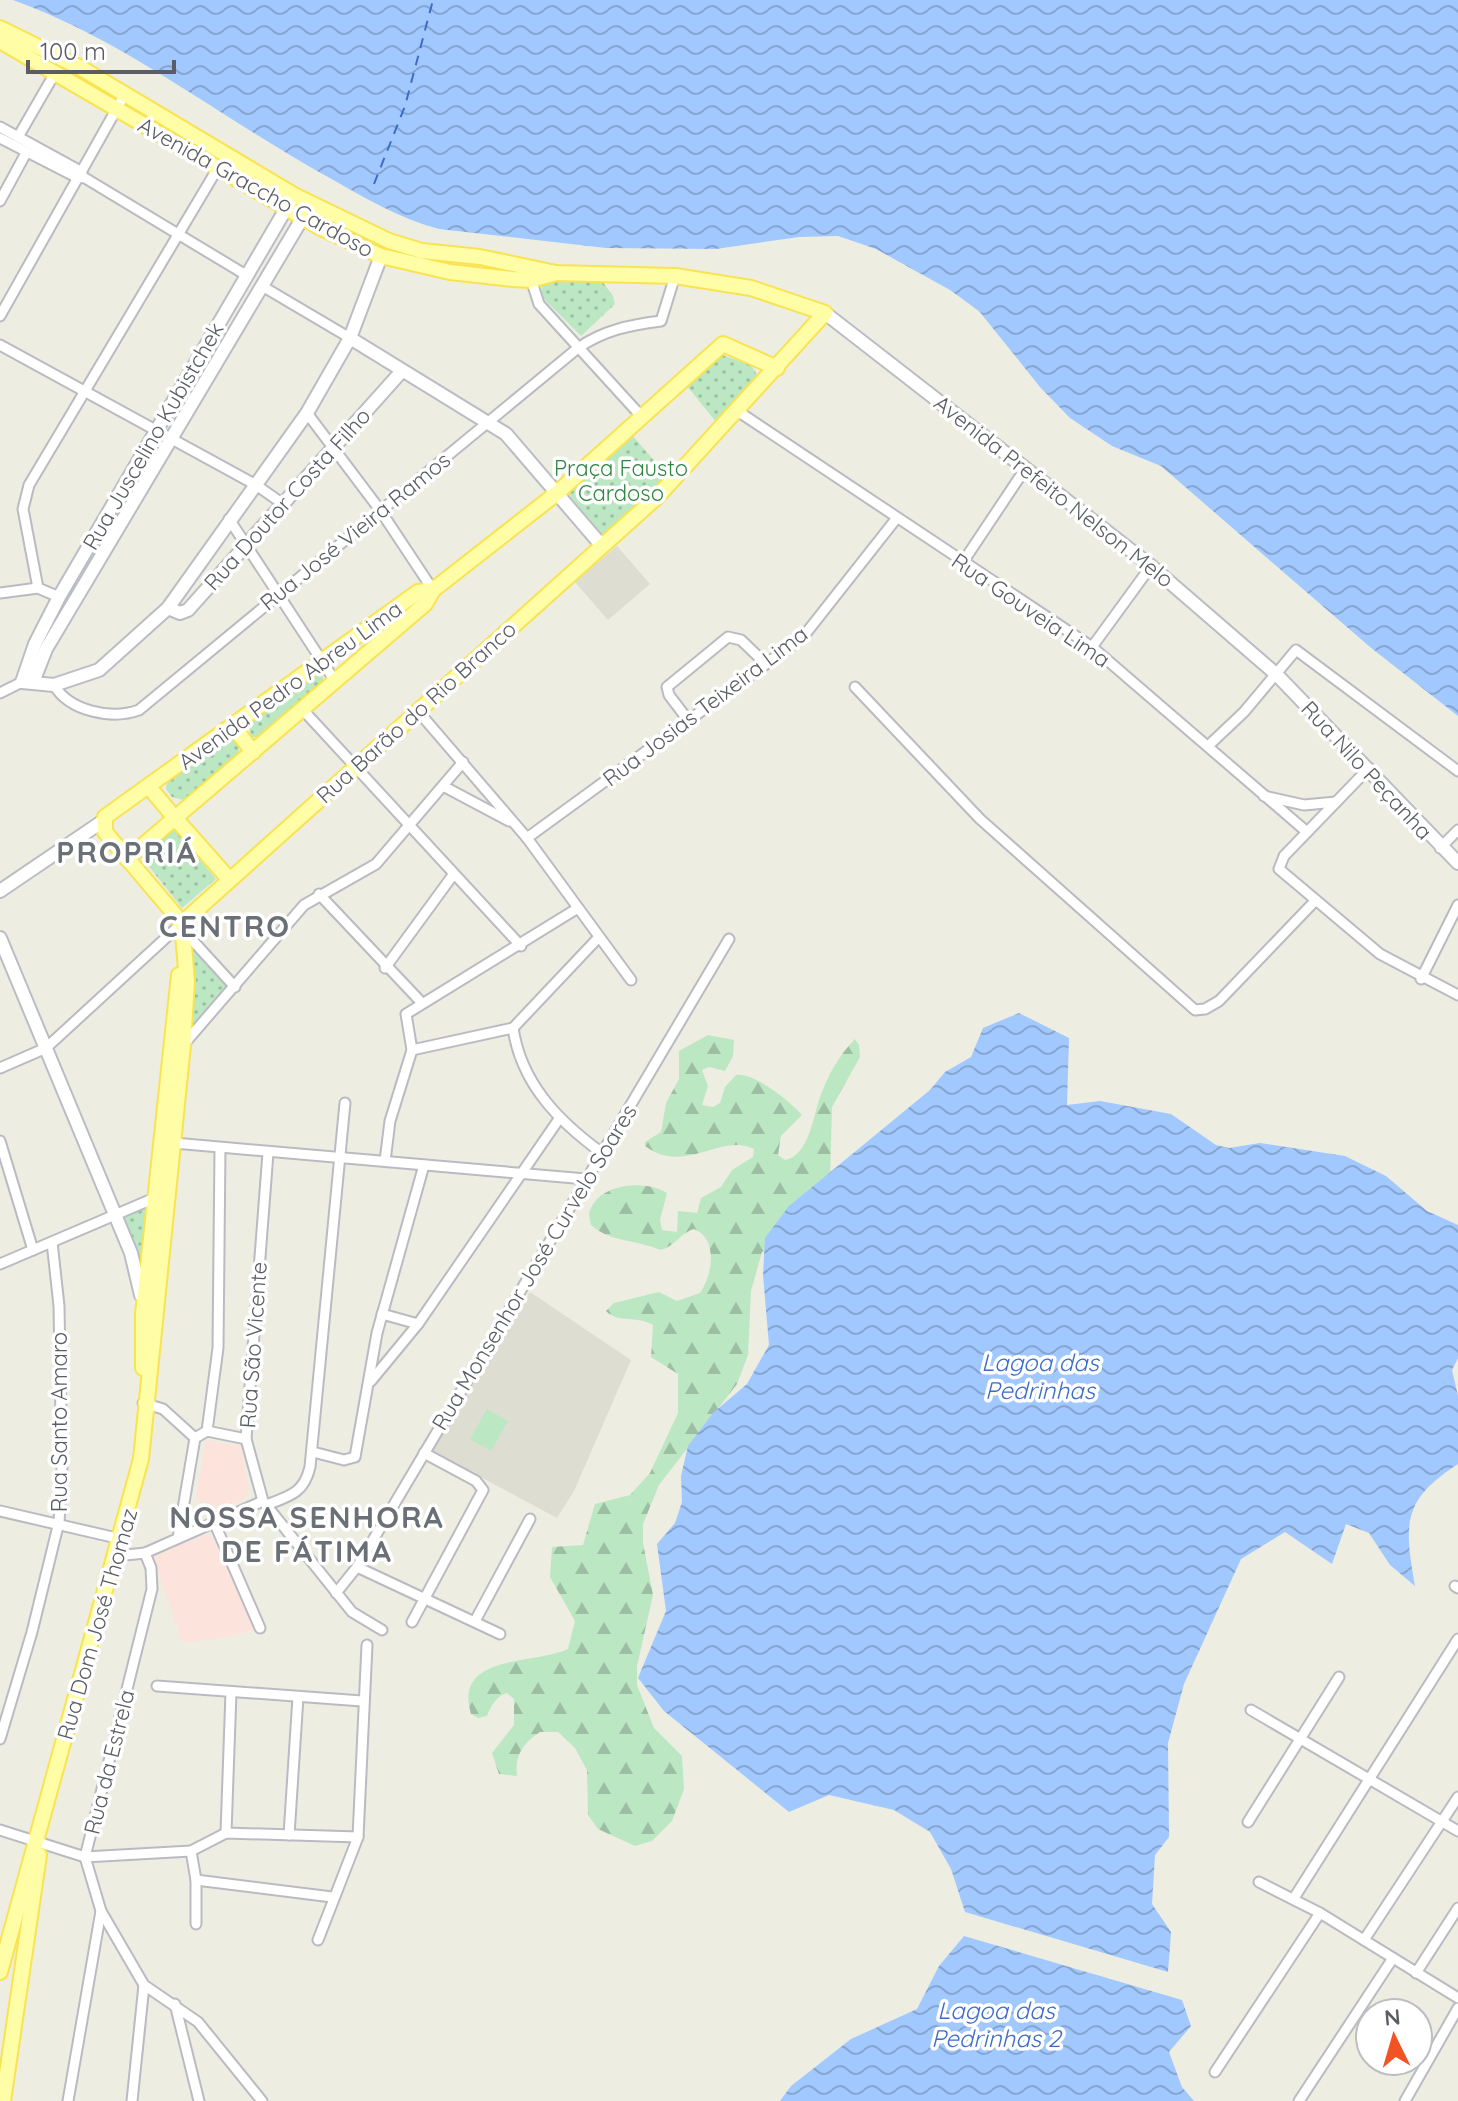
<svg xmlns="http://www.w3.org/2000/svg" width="1458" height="2101" viewBox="0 0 1458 2101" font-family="Quicksand,sans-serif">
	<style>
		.education { fill: #deddd1 }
		.medical { fill: #fce4dc }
		.forest { fill: url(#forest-firs) }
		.park { fill: url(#park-dots) }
		.garden { fill: #bce7c3 }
		.water { fill: url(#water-waves) }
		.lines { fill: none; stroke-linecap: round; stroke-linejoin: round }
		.ferry { stroke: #3d6cc9; stroke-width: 2; stroke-dasharray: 10 8; stroke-linecap: butt }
		.street-casing { stroke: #babbc2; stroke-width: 13 }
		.secondary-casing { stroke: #babdc4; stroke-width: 16 }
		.primary-casing { stroke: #f9e350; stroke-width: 18 }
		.street { stroke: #fff; stroke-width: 9 }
		.secondary { stroke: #fff; stroke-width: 12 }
		.primary { stroke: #fffea6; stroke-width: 14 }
		.labels { text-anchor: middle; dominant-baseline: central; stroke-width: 7; stroke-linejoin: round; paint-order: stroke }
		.street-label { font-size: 22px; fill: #5a5d64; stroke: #fff }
		.park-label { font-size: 22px; fill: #2f8540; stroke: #fff }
		.water-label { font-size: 24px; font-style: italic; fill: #3d6cc9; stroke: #fff }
		.district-label { font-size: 30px; font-weight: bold; letter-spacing: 2px; fill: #6b6f76; stroke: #fff }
	</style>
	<defs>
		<pattern id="forest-firs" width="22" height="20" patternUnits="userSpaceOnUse" patternTransform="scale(2)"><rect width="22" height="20" fill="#bce7c3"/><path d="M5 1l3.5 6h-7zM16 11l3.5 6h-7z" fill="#9cbea2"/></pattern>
		<pattern id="park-dots" width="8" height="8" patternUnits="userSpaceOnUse" patternTransform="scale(2)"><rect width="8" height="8" fill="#bce7c3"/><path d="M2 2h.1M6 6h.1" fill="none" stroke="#9cbea2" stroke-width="1.8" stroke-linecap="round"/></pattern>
		<pattern id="water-waves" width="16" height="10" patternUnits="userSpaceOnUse" patternTransform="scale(2)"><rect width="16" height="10" fill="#a1c8ff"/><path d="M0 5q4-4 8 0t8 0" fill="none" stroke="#86a6d2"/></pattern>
	</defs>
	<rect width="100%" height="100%" fill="#eeede2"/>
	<g class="education">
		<path d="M617,546L650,584L608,620L575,582Z"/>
		<path d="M530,1292L631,1360L574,1491L557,1518L432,1451Z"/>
	</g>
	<g class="medical">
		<path d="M205,1440L241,1446L249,1489L246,1497L239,1502L220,1507L196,1501Z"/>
		<path d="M210,1533L259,1628L225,1638L183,1643L152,1556Z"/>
	</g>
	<path class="forest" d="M708,1035L734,1040L733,1056L725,1071L709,1067L702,1070L708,1086L702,1105L713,1107L720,1103L725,1087L736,1075C754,1072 791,1102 802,1115L781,1136L778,1155L785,1160C811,1155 813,1112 822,1092C829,1073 841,1053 855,1039L859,1045L860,1057L832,1107L830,1177L770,1248L762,1252L751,1291L748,1355L737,1384L659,1485L643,1524V1543L653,1595L637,1666V1685L654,1728L682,1756L684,1789L672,1821L652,1841L635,1846L598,1829L588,1815L587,1770L575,1748L558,1732H540C523,1743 514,1756 517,1776L499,1774L492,1753L514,1725V1699L507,1693C496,1696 491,1706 487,1716L478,1718L471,1714C453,1654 532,1665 568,1649L575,1621L550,1577L552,1547L583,1545L595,1504L630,1495L650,1473L678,1413V1374L651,1357L653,1325C637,1315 618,1324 606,1311L614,1303L659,1292L677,1301L700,1293C712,1276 719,1239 694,1229C680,1233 675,1247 660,1250C636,1239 611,1243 591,1225L589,1214C596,1183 645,1179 667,1193L660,1220L662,1230L677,1232L678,1211L697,1213L701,1198L721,1187L732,1170L753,1157L754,1149C721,1132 685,1176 645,1146V1142L661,1132L666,1103L679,1079V1051Z"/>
	<g class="park">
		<path d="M551,279L602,281L613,296L615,304L581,336L541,296L542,285Z"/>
		<path d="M722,355L751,365L757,375L716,422L687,386Z"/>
		<path d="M633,436L663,471V480L601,537L568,493Z"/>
		<path d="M315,673L322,675L324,683L261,737H252L247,722Z"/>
		<path d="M226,736L238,741L239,755L187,801L172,797L166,789L167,780Z"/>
		<path d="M173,827L216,879L182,908L140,855Z"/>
		<path d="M190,947L226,986L190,1033Z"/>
		<path d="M152,1204L145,1261L139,1263L121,1219Z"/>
	</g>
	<path class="garden" d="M487,1409L508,1421L491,1451L470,1439Z"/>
	<g class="water">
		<path d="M13,0H1458V716L1370,647L1161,466L1112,446L1070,418L1040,387L979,311L950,290L876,249L838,236L799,237L716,249L606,248L439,229C398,218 365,198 328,177C222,119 127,41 13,0Z"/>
		<path d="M1019,1013L1069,1038L1067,1105L1100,1101L1171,1114L1216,1145L1229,1148L1260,1143L1345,1156L1386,1176L1427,1211L1458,1225V1358L1452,1370L1458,1396V1464C1402,1500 1404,1524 1415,1586L1390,1565L1369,1533L1346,1524L1332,1564L1285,1532L1241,1559L1184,1684L1168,1743L1169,1837L1155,1855L1152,1904L1171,1932L1168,1972L965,1912L951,1869L930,1832L894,1810L829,1795L789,1812L664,1711L638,1678L666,1611L657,1544L675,1523L682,1502L681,1476L688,1446L713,1413L747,1384L769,1345L763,1275L765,1238L789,1206L930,1090L945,1072L971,1057L983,1028Z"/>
		<path d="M964,1936L1182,2000L1191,2026L1169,2052L1182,2087L1194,2101H780L791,2086L851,2039L917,2009L939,1966Z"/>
	</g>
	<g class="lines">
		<path class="ferry" d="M374,184L405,106L433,0"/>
		<g class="street-casing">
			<g id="street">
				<path d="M0,127L82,172"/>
				<path d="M18,137L55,73"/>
				<path d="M0,138L76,177L85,178L246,275"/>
				<path d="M0,201L26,153"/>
				<path d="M530,276L539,304L641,416"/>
				<path d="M262,286L350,338"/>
				<path d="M0,316L125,94"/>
				<path d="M0,345L256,485L283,504"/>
				<path d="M736,410L1092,647L1307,832"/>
				<path d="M307,413L380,510L433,590"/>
				<path d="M229,519L335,681"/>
				<path d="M963,562L1025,469"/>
				<path d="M38,588L23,509L29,485L219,166"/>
				<path d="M0,593L38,588L59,597"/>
				<path d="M1092,647L1151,566"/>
				<path d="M54,685C69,711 111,720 139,710L578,348C604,330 630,325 661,321L675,276"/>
				<path d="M855,687L980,819L1195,1010L1205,1009L1219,1001L1315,901"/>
				<path d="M0,693L22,682"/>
				<path d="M303,710L521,946"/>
				<path d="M417,710L527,838L631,980"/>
				<path d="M688,720L669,695L667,687L728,637L741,640L766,664"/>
				<path d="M1208,746L1244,712L1296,650L1458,771"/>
				<path d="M1369,768L1284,856L1279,869L1380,954L1458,995"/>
				<path d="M443,786L509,821"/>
				<path d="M1264,796L1304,805L1336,802"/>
				<path d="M527,838L803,637L896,519"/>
				<path d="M1440,848L1458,830"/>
				<path d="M319,894L421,1002"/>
				<path d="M184,931L235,987"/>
				<path d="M385,968L453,875"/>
				<path d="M1421,979L1458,905"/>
				<path d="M513,1028C521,1083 558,1121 602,1153"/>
				<path d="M184,1044L304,905L376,864L463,762"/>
				<path d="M412,1050L513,1028L599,937"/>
				<path d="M0,1068L46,1048L182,923"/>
				<path d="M0,1141L33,1250"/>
				<path d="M174,1143L586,1179"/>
				<path d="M268,1153L246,1439L263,1501L352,1612L382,1630"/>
				<path d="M385,1161L390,1121L412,1050L406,1014L578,908"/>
				<path d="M0,1264L157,1197"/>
				<path d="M382,1314L418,1324"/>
				<path d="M371,1381L418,1324L559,1119"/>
				<path d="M143,1403L163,1409L195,1438"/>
				<path d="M207,1431L246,1439"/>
				<path d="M195,1438L207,1431L218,1348L220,1148"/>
				<path d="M313,1452L344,1460L355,1457L377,1333L424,1165"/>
				<path d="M266,1505C290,1496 304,1493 310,1467L345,1103"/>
				<path d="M0,1511L121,1539"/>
				<path d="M214,1522L260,1628"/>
				<path d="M178,1538L195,1438"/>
				<path d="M145,1553L151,1568L152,1589L85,1857L101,1911L144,1985L198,2022L262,2101"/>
				<path d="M116,1556L145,1553L263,1501"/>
				<path d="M357,1567L500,1634"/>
				<path d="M1455,1586L1458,1588"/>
				<path d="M336,1593L357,1567L729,939"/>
				<path d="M475,1621L530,1519"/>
				<path d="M412,1622L483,1490L476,1481L424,1453"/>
				<path d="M157,1686L362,1701"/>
				<path d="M1251,1710L1458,1831"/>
				<path d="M0,1739L32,1632L59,1522L62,1476L59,1306L52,1242"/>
				<path d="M1248,1822L1339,1677"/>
				<path d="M0,1830L85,1857L191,1851L226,1833L358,1837"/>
				<path d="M226,1833L231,1692"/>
				<path d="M289,1835L298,1697"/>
				<path d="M191,1851L196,1880V1924"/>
				<path d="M196,1880L332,1897"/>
				<path d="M1259,1882L1320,1913L1458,1998"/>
				<path d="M1294,1898L1458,1639"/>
				<path d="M318,1940L358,1837L367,1645"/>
				<path d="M1364,1940L1458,1797"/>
				<path d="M1416,1973L1458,1908"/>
				<path d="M175,2004L199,2101"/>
				<path d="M1215,2072L1320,1913"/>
				<path d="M68,2101L101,1911"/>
				<path d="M132,2101L144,1985"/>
				<path d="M1299,2101L1393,1958"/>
				<path d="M1405,2101L1458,2008"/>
			</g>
		</g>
		<g class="secondary-casing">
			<g id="secondary">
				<path d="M294,195L59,597L35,644L22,682L54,685L99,670L168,608L307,413L350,338L381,256"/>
				<path d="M825,313L1151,566L1277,675L1458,863"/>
				<path d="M350,338L506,434L602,546"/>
				<path d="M168,608L180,613L188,610L401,372"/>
				<path d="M33,682L46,649L306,212"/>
				<path d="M0,891L103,821"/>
				<path d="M0,938L131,1253L141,1295"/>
			</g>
		</g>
		<g class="primary-casing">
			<g id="primary">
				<path d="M0,28L81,68L294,195L389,241L422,251L480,257L556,273L675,276L751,288L825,313L658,496L182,923"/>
				<path d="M0,41L319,227L381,256L450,272L512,279L531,280L556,273"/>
				<path d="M233,726L253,752"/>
				<path d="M127,859L175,818L149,787"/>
				<path d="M229,879L175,818L425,604L433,590L557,493L723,344L777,368"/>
				<path d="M182,923L105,832V817L418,592L433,590"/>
				<path d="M143,1368V1314L179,975"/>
				<path d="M0,1972L141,1459L183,1045L187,981L182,923"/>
				<path d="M3,2101L39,1855"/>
			</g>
		</g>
		<use href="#street" class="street"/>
		<use href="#secondary" class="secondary"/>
		<use href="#primary" class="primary"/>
	</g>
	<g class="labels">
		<g class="street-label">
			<text transform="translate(256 187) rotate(29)">Avenida Graccho Cardoso</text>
			<text transform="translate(153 436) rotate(-60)">Rua Juscelino Kubistchek</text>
			<text transform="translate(1054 491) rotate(38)">Avenida Prefeito Nelson Melo</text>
			<text transform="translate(287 499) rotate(-48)">Rua Doutor Costa Filho</text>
			<text transform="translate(355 531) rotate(-39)">Rua José Vieira Ramos</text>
			<text transform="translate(1031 610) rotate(34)">Rua Gouveia Lima</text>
			<text transform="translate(290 685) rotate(-36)">Avenida Pedro Abreu Lima</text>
			<text transform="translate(705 706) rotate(-37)">Rua Josias Teixeira Lima</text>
			<text transform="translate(416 712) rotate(-42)">Rua Barão do Rio Branco</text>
			<text transform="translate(1367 770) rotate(47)">Rua Nilo Peçanha</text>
			<text transform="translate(534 1267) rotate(-59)">Rua Monsenhor José Curvelo Soares</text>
			<text transform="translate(253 1345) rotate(-86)">Rua São Vicente</text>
			<text transform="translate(59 1422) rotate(-90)">Rua Santo Amaro</text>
			<text transform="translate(97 1624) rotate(-74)">Rua Dom José Thomaz</text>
			<text transform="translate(109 1762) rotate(-76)">Rua da Estrela</text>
		</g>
		<g class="park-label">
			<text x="621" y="468">Praça Fausto<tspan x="621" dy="25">Cardoso</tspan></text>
		</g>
		<g class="water-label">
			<text x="1040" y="1362">Lagoa das<tspan x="1040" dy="28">Pedrinhas</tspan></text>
			<text x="996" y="2010">Lagoa das<tspan x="996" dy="28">Pedrinhas 2</tspan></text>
		</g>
		<g class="district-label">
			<text x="127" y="852">PROPRIÁ</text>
			<text x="225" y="926">CENTRO</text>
			<text x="307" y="1517">NOSSA SENHORA<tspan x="307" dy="34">DE FÁTIMA</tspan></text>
		</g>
	</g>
	<g transform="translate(1394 2037) rotate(355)"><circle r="38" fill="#ffffff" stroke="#bdbec1" stroke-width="2"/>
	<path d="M0-6L14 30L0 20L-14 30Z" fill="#f25324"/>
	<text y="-12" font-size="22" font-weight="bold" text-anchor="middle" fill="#5a5d64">N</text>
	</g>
	<path d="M28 60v12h146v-12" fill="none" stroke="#5a5d64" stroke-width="4"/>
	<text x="40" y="60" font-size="24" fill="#5a5d64" stroke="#ffffff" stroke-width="6" paint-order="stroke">100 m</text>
</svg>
